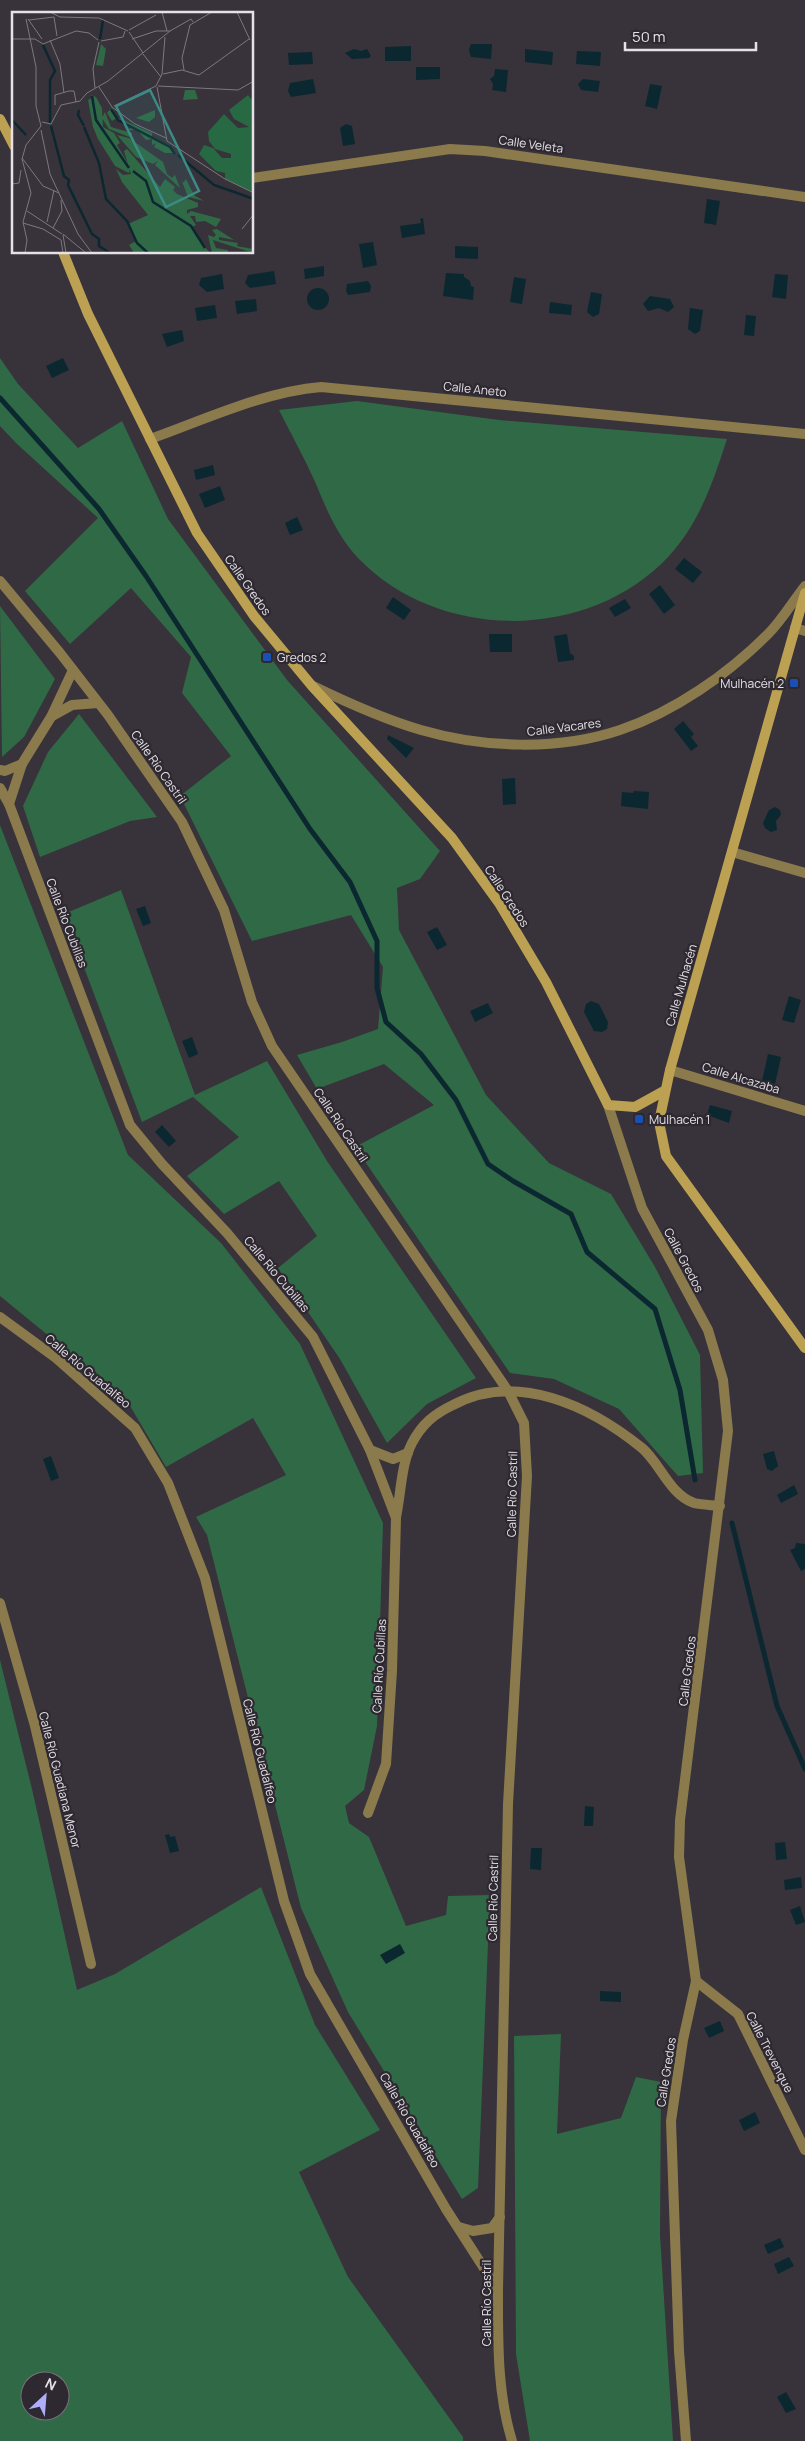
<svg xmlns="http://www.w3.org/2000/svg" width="805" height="2441" viewBox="0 0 805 2441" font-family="Manrope,sans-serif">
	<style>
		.green { fill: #306946; fill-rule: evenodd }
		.water { fill: #0b2830 }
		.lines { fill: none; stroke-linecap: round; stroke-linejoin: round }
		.stream { stroke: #0b2830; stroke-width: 5 }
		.street { stroke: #8b7a4b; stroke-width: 10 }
		.secondary { stroke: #bca152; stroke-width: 10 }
		.transit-dot { fill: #1a4fb4; stroke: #2e2830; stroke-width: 2 }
		.labels { text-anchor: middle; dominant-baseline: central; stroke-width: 4.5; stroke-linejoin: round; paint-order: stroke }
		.street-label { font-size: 12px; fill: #e5e1e7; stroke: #2e2830 }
		.poi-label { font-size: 12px; fill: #e5e1e7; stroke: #2e2830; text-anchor: start }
		.inset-river { fill: none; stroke: #0b2830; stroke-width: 2.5 }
		.inset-road { fill: none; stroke: #7d7880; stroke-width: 1 }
		.view { fill: #3a8b86; fill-opacity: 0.15; stroke: #3a8b86; stroke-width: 2.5 }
		.inset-edge { fill: none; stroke: #e5e1e7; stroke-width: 2.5 }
	</style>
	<rect width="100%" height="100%" fill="#38323b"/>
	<g class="green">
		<path d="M0,358L18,384L78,448L122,421L168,519L287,680L440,851L420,879L397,888L399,930L486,1095L549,1163L611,1194L655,1267L700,1355L703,1473L678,1476L619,1409L554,1379L510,1373L355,1147L434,1105L384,1064L317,1089L297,1055L342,1042L378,1029L383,967L351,915L252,941L180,796L231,756L182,693L191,657L131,588L70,644L25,591L98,518L16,443L0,426Z"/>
		<path d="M357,401L499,420L727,439C713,482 700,522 669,556C589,642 440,642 359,559C338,537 327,511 316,484C305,459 291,434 279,410Z"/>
		<path d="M0,606L55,679L24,737L2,757Z"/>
		<path d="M79,714L157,817L130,821L40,857L23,806L48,752Z"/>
		<path d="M0,825L128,1155L221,1243L300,1344L383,1523L377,1726L364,1790L345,1806L349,1823L369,1837L406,1926L446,1915L448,1896L490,1895L478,2188L462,2199L348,2012L301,1908L207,1535L196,1517L286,1475L253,1418L166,1467L126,1399L0,1296Z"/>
		<path d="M121,890L195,1095L267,1061L327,1161L476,1378L427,1404L387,1443L340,1359L278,1268L317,1236L279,1181L224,1214L187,1176L239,1137L193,1097L142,1122L64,914Z"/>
		<path d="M0,1660L32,1789L77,1990L115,1974L261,1887L315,2025L380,2130L299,2172L348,2277L463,2437V2441H0ZM30,2381H60V2411H30Z"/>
		<path d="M561,2034L557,2134L621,2118L636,2077L661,2082L660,2235L673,2441H530L516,2354L514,2036Z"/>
	</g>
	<g class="water">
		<path d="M471,44H492L491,59L471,57L469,50Z"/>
		<path d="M411,46V61H385V47Z"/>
		<path d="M354,49L361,51L367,49L371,56L369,58L352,59L345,53Z"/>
		<path d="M525,49L553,52L552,65L525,62Z"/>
		<path d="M577,51L601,52L600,66L576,64Z"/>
		<path d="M312,52L313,64L289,65L288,53Z"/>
		<path d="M416,67H440V79L416,80Z"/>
		<path d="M495,69L508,70L506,92L492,90L493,84L490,79L494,76Z"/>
		<path d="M313,79L316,93L291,97L288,91L290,83Z"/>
		<path d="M583,79L600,81L598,92L581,90L578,84Z"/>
		<path d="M650,84L662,86L657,109L645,106Z"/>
		<path d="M346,124L352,126L355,144L343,146L340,128Z"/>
		<path d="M707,199L720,201L716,225L704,223Z"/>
		<path d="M423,218L425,234L402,238L400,226L421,223L420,219Z"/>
		<path d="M373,242L377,265L363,268L359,244Z"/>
		<path d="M455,246L478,247V259L455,258Z"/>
		<path d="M324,266V276L305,279L304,269Z"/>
		<path d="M274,271L276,284L250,288L245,283L248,275Z"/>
		<path d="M446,273L464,274V277L470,281L471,286L474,287L473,300L443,296Z"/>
		<path d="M222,274L224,289L207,292L199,285L201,278Z"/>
		<path d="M775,274L788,275L786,299L772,297Z"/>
		<path d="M514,277L526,279L522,304L510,302Z"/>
		<path d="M368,281L371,286L370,292L348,295L346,291L347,284Z"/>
		<circle cx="318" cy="299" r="11"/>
		<path d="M591,292L602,294L599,314L593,317L587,312Z"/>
		<path d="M650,296L670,299L674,307L668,312L659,308L648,311L643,304Z"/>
		<path d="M256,299L257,311L237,314L235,301Z"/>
		<path d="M550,302L572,305L571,315L549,313Z"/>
		<path d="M215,305L217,318L197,321L195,308Z"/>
		<path d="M690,308L703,310L700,331L695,334L688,329Z"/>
		<path d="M746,315L756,316L754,336L744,335Z"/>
		<path d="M182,330L184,341L167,347L162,334Z"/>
		<path d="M63,358L69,370L52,378L46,366Z"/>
		<path d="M213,465L215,475L196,480L194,470Z"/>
		<path d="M220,486L225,500L205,508L199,494Z"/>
		<path d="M297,517L303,530L290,535L285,523Z"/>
		<path d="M684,558L702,572L693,583L675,569Z"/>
		<path d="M660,585L675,605L664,614L649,594Z"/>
		<path d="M393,597L411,610L404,620L386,608Z"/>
		<path d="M625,599L631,608L615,617L609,608Z"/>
		<path d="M489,634H512V652H490Z"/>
		<path d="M567,634L570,653L574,656V660L558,662L554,636Z"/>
		<path d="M683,721L694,734L691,737L698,746L691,751L674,729Z"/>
		<path d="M388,735L414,748L406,758L387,739Z"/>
		<path d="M515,778L516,804L503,805L502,779Z"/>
		<path d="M634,791L649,792L648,809L621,806L622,792L633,793Z"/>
		<path d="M775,807L780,810L781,815L776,821L777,830L771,832L765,828L763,823L769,810Z"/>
		<path d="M145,906L151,923L143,926L136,909Z"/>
		<path d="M437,927L447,945L437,950L427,932Z"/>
		<path d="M789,996L801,1000L794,1023L782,1020Z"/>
		<path d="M591,1001L599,1004L608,1022L607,1029L602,1032L594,1031L584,1012L586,1004Z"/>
		<path d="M488,1003L493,1013L475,1022L470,1011Z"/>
		<path d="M192,1037L198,1054L189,1058L182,1041Z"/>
		<path d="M768,1054L781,1057L775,1084L762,1081Z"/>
		<path d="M710,1105L732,1111L729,1123L707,1115Z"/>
		<path d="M162,1125L176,1141L169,1147L155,1132Z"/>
		<path d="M774,1451L778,1466L772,1471L767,1469L763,1454Z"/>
		<path d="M51,1456L59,1478L51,1481L43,1459Z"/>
		<path d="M794,1485L798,1494L781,1503L777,1495Z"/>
		<path d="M796,1543L805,1544V1569L801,1571L790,1550L795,1548Z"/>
		<path d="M585,1806L594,1807L593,1826H584Z"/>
		<path d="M169,1834L170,1837L175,1836L179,1851L170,1853L165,1835Z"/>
		<path d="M785,1842L787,1859L776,1860L775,1843Z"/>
		<path d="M531,1848H542L541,1870L530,1869Z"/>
		<path d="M801,1877L802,1888L785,1890L784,1880Z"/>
		<path d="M800,1906L805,1922L796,1925L790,1910Z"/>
		<path d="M400,1944L405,1953L386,1964L380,1955Z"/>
		<path d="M600,1991L621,1992V2002L600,2001Z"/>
		<path d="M720,2021L724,2031L709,2038L704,2028Z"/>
		<path d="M755,2112L760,2123L744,2131L739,2120Z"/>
		<path d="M780,2238L784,2247L768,2254L764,2245Z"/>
		<path d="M789,2257L794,2266L778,2274L774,2264Z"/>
		<path d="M786,2392L796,2409L786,2413L777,2397Z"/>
	</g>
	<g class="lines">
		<g class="stream">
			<path d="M0,398L99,509L146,576L310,829L350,882L377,941V988L386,1022L421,1054L456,1100L488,1164L513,1181L571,1214L587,1252L655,1309L680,1390L695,1480"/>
			<path d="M732,1523L777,1706L805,1769"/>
		</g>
		<g class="street">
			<path d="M252,178L450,149L485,151L805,197"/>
			<path d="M150,439C206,419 263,392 321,387L805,434"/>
			<path d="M0,581L60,653L108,715L182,822L224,910L252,1002L272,1046L508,1391L524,1423L527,1476L508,1804L498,2290C498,2341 497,2392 512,2441"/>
			<path d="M795,628L805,631"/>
			<path d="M313,686C348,703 383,719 421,730C483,748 558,751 620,730C674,712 728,674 768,634C782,620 793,601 805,586"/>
			<path d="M52,716L72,705L98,703"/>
			<path d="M0,770L5,771L22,764"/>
			<path d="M0,788L9,804L130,1125L162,1164L227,1233L313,1337L370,1450L396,1518L392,1671L386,1764L368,1813"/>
			<path d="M9,804L22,764L51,717L73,670"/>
			<path d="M732,852L805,873"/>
			<path d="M670,1070L805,1111"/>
			<path d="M608,1105L642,1208L708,1330L723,1380L728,1431L680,1820L679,1857L696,1981L683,2040L671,2121L679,2351L686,2441"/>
			<path d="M0,1317L56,1358L135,1428L168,1483L205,1578L284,1901L310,1974L446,2209L498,2290"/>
			<path d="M370,1450L393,1459L408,1453"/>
			<path d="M396,1517C401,1494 401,1464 412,1443C422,1424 434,1414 453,1405C517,1371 590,1406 642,1448C660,1463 669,1494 694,1503C702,1505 712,1505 720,1506"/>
			<path d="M0,1603L35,1726L91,1964"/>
			<path d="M696,1981L738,2014L805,2150"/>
			<path d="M459,2227L473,2231L492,2228L500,2217"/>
		</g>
		<g class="secondary">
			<path d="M0,119L14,146"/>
			<path d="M63,252L88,314L197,533L254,616L312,686L452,838L499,903L546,982L608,1105L635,1107L664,1091"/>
			<path d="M805,593L670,1070L659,1122L666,1156L805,1348"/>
		</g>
	</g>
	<g class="transit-dot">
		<rect x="262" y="652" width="10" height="10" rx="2.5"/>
		<rect x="789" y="678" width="10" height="10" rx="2.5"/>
		<rect x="634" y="1114" width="10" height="10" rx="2.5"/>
	</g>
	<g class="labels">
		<g class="street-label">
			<text transform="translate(531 144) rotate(8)">Calle Veleta</text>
			<text transform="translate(475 389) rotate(6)">Calle Aneto</text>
			<text transform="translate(248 585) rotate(55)">Calle Gredos</text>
			<text transform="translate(564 727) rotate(-7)">Calle Vacares</text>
			<text transform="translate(159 767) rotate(55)">Calle Río Castril</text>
			<text transform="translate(507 896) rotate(57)">Calle Gredos</text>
			<text transform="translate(67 923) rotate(69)">Calle Río Cubillas</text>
			<text transform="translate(681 985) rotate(-74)">Calle Mulhacén</text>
			<text transform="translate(741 1078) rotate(17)">Calle Alcazaba</text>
			<text transform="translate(341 1125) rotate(56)">Calle Río Castril</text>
			<text transform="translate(684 1260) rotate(62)">Calle Gredos</text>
			<text transform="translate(277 1274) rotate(50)">Calle Río Cubillas</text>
			<text transform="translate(88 1371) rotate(40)">Calle Río Guadalfeo</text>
			<text transform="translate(512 1494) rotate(-89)">Calle Río Castril</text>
			<text transform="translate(379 1666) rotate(-87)">Calle Río Cubillas</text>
			<text transform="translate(687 1671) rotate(-83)">Calle Gredos</text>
			<text transform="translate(260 1751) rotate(76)">Calle Río Guadalfeo</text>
			<text transform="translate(60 1780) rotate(76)">Calle Río Guadiana Menor</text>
			<text transform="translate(493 1898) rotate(-89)">Calle Río Castril</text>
			<text transform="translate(770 2052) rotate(63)">Calle Trevenque</text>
			<text transform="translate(666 2072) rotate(-81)">Calle Gredos</text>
			<text transform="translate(410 2120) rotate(60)">Calle Río Guadalfeo</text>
			<text transform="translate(486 2303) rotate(-90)">Calle Río Castril</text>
		</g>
		<g class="poi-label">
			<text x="277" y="657">Gredos 2</text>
			<text x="784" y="683" text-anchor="end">Mulhacén 2</text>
			<text x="649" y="1119">Mulhacén 1</text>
		</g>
	</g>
	<g transform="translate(12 12)">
		<rect width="241" height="241" fill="#38323b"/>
		<path d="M89,32L94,37L91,54L84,53ZM173,78H183L186,87L171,88ZM79,83L84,85L90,96L91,115L102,121L108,131L105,133L118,155L117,161L103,154L86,127L81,115L76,88L80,86ZM100,95L106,106L140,121V125L157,133L163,141H153L142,135L144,131L140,133V127L134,128L125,118H117L119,114L103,107L100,109L95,101ZM143,98V105L137,110L124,106ZM93,100L99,115L120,121V126L97,117L90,106ZM105,123L117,126L151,150L155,162L160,166L163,163L168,176L143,153L146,149L141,152L124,145ZM115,137L148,175L153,167L163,175L161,178L165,182L186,191V195L175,198V202L179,199L209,207L204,215L193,209L184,210L183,204H178L184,213L180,215L184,224L198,241H122L117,233L124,229L116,212L136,203L110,170L104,157L111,163L119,162L112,139ZM169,167L171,171L174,167L182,183L192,189L176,185ZM205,217L222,228L207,225V228L226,231L225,234L241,237V241L201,228L204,236L216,238V241H200L196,223L202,225L204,223L200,218Z" fill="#306946"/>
		<path d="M236,83L241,89V180L213,167V161L204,159L187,142L192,133L201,136L210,146H219V142L203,137L197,129L196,120L212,102L226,116L237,115L222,107L217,98Z" fill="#266942"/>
		<path class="inset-river" d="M88,27L91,8M31,33L43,59L38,68V111M80,84L84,108L117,156M99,97L106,108L158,135L163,142M67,98L66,103L72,114M0,108L14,123M39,114L52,164L57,168L56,173L80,222L87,227V234L98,241M72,115L87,151L94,187L115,209L125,231L136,241M166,143L202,173L242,187M121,159L134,169L141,190L179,214L193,236"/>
		<path class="inset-road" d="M38,0L48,5L87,6L116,19M150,0L155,19M225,0L238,28M42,5L45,24M16,7L30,27M17,8L42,5M117,18L144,3M117,20L131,41M0,27H23L31,32L64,19L77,21L86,28M120,27L144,19H158M38,28L48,52L52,81M89,29L111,25L113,19M131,42L149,65M172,58L170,46L178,13L200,0M151,62L170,58L187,63L237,27M144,74L150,62L153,25M146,74L226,78L242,69M87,75L100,95L123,112L154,126M145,75L155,129L213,167L242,181M83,76L81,57L87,30M43,93V83L57,79H62L64,90M102,94L144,74M30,110L39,112L49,93L68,89L75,81L96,69L158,19L179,7L181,10M29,118L38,162L66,222L80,241M10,146L31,174L47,181M0,172L7,171L9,158M15,199L50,222M35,210L42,178M11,211L31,217L49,228L51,241M41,216L50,199L49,188M230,217L242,202M51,222L74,241M51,223L54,241M13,241L15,228L11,210L19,181L10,147L14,133L29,114L24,94V55L14,7"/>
		<path class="view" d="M138,78L187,179L154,195L104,94Z"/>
		<rect width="241" height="241" class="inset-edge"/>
	</g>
	<g transform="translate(45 2396) rotate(26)"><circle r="24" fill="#2e2830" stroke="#777279"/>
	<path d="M0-4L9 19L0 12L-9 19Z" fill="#aeaefa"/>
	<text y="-8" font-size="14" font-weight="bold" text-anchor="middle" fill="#e5e1e7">N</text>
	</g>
	<path d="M625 42v8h131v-8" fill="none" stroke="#e5e1e7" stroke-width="2.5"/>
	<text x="632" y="42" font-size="15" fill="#e5e1e7" stroke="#2e2830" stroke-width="4" paint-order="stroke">50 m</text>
</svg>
